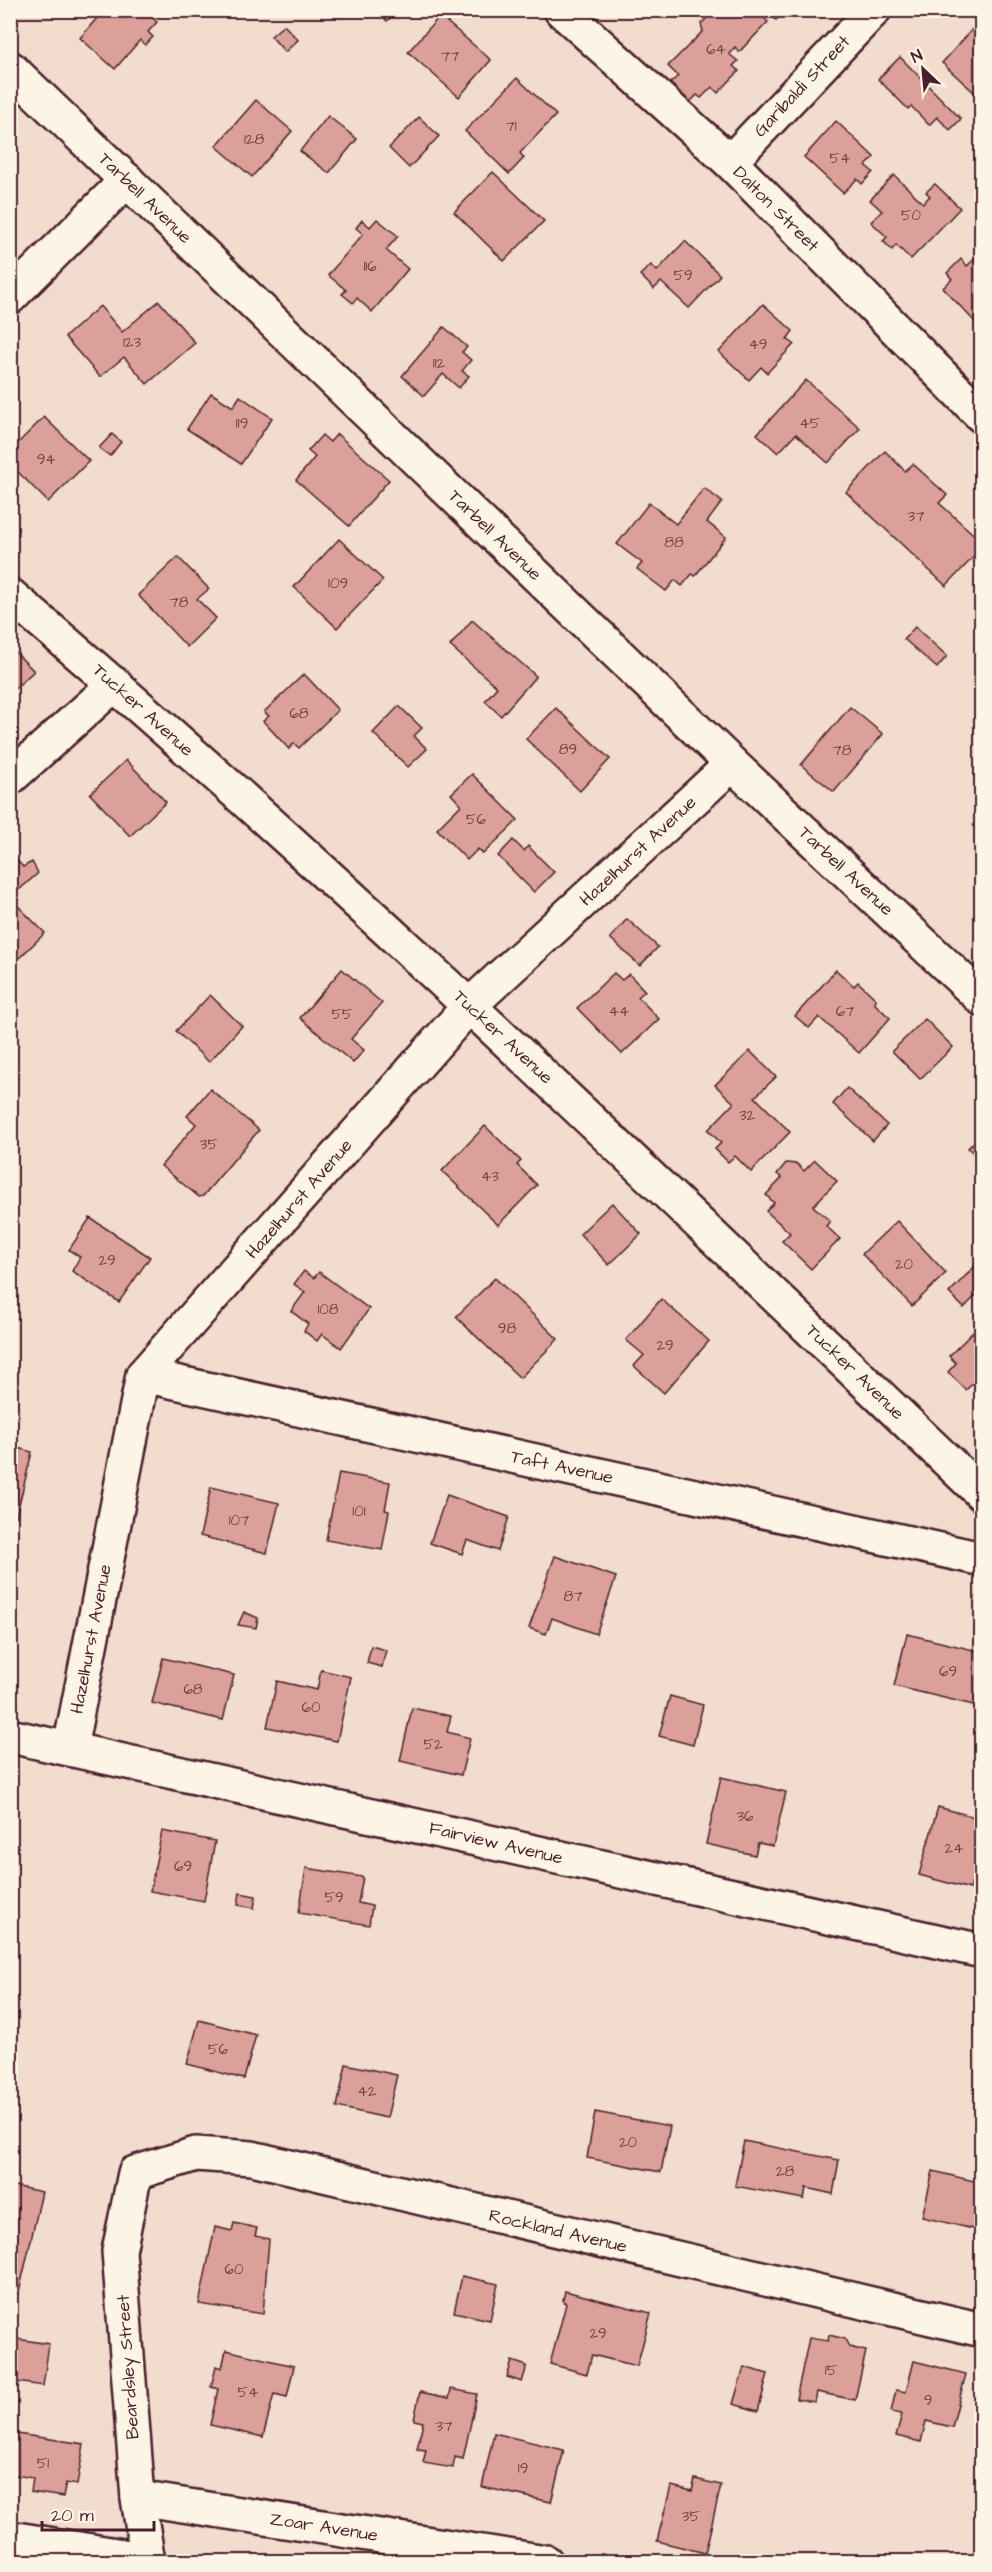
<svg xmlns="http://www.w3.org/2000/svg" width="992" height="2572" viewBox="0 0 992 2572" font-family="'Architects Daughter',sans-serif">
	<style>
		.building { fill: #dba198; stroke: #4a1f2b; stroke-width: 1.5 }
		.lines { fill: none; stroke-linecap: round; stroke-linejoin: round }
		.minor-casing { stroke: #4a1f2b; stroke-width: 38 }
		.minor { stroke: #fcf5e5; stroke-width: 33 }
		.labels { text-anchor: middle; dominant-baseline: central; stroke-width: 5; stroke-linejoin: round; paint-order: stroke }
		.number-label { font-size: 15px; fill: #6e4046 }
		.street-label { font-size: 18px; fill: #4a1f2b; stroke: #fcf5e5 }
	</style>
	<rect width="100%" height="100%" fill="#f2dcce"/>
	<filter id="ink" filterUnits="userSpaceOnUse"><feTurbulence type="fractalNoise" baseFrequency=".0167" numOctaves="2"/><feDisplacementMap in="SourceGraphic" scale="12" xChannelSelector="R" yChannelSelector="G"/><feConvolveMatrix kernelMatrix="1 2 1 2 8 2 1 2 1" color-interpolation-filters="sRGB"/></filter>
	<g filter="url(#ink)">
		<g class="building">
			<path d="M88,10H144L157,22L148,32L153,37L145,45L140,40L115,69L80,38L97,18Z"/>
			<path d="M376,10H398L387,21Z"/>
			<path d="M723,10H756L768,22L739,52L735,47L729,54L738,61L733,66L739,71L718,93L712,87L701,98L697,95L690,102L670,83L678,76L668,66L703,31L701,24L712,13L717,17Z"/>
			<path d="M766,10H786L776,20Z"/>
			<path d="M440,16L491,60L459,97L408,52Z"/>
			<path d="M977,24L982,28V90L977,95L942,63Z"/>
			<path d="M284,25L298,40L285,52L271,36Z"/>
			<path d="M900,57L961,119L950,130L937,117L929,125L911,106L908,109L878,79Z"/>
			<path d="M517,78L556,115L520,153L524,158L509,174L465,131Z"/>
			<path d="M256,100L292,131L252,177L216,146Z"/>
			<path d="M328,116L357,139L329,173L300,151Z"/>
			<path d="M419,117L439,136L409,168L389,148Z"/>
			<path d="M836,121L874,157L866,166L873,172L862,184L857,179L843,193L804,157Z"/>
			<path d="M493,172L544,221L504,261L454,212Z"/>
			<path d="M894,175L923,203L930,196L926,192L935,184L960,208L911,259L896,245L892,250L883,241L887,237L871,222L882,211L870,200Z"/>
			<path d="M377,219L398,236L386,250L408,269L372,312L357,298L353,303L342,294L346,290L328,275L363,234L356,228L362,220L370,227Z"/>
			<path d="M685,241L720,275L689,308L661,282L654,289L640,275L651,265L657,271Z"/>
			<path d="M982,252V318L976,323L943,288L952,279L947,273L961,259L967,266Z"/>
			<path d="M159,301L195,343L147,384L124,357L100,377L65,337L100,306L122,332Z"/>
			<path d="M763,304L793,331L787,339L794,344L767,373L761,367L749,380L719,352Z"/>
			<path d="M444,327L467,347L462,352L471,360L462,371L469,376L459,388L443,374L424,396L402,376Z"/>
			<path d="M806,380L860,428L828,463L796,434L778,453L757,434Z"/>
			<path d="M211,393L233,407L240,396L272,418L241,464L187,429Z"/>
			<path d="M44,417L89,461L48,502L10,464V451Z"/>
			<path d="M112,434L121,442L110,456L99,448Z"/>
			<path d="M337,434L389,480L349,526L296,480L315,457L308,451L322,435L330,442Z"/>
			<path d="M885,451L905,471L913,464L947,495L939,503L982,542V548L946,586L846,492Z"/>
			<path d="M704,488L722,502L707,522L726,537L695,576L692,574L682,586L675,580L666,591L637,569L642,563L617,544L649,503L676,524Z"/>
			<path d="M339,539L383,580L337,628L294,587Z"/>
			<path d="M178,557L209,589L197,599L216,618L187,647L138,595Z"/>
			<path d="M472,620L536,676L501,716L485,701L497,687L450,646Z"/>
			<path d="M915,627L947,656L937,668L904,639Z"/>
			<path d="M10,647L34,671L10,693Z"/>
			<path d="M304,674L338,710L299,748L294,743L289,749L263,721L269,716L264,712Z"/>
			<path d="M399,706L422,728L414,736L427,749L408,767L373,733Z"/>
			<path d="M850,707L883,734L834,792L801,765Z"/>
			<path d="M556,708L610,759L580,791L526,739Z"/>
			<path d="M126,760L166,802L130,836L90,794Z"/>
			<path d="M472,774L518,820L483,854L478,849L467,860L437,829L461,805L451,794Z"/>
			<path d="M513,840L524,851L528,846L554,872L534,892L498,856Z"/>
			<path d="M10,853L23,867L32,862L38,873L20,889L16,890L10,884Z"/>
			<path d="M10,898L45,933L10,967Z"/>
			<path d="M627,919L658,947L640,966L610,938Z"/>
			<path d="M342,969L382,1003L351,1039L364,1050L353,1063L300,1018Z"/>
			<path d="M836,970L854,986L858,982L876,999L875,1004L890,1018L859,1053L819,1017L809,1028L795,1016Z"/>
			<path d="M614,973L622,980L629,974L645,991L638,997L659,1019L622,1054L577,1008Z"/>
			<path d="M210,995L242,1026L209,1062L176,1031Z"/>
			<path d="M925,1019L953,1047L920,1079L892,1051Z"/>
			<path d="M750,1051L776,1077L755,1097L790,1132L751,1172L735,1156L728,1162L715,1149L721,1143L708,1130L734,1103L715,1085Z"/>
			<path d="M847,1088L887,1125L873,1141L833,1104Z"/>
			<path d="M210,1089L259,1130L203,1196L199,1197L161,1166L196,1124L187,1116Z"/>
			<path d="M485,1126L521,1161L517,1165L537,1185L498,1225L442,1171Z"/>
			<path d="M982,1134V1161L968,1148Z"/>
			<path d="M815,1160L837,1181L813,1206L830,1221L826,1226L840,1239L811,1269L782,1241L790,1233L766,1211L774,1203L766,1195L782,1178L777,1174L786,1163L797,1164L804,1171Z"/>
			<path d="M612,1203L641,1234L609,1265L580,1234Z"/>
			<path d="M90,1218L150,1257L119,1302L72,1271L80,1257L69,1250Z"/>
			<path d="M897,1221L946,1273L912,1306L862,1254Z"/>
			<path d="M982,1259V1289L964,1308L949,1293Z"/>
			<path d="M304,1271L314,1278L319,1272L369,1309L341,1348L322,1334L317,1341L304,1331L308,1324L291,1311L305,1292L294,1284Z"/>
			<path d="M495,1278L558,1339L520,1378L456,1317Z"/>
			<path d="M661,1299L709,1341L664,1393L634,1366L644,1355L626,1340Z"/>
			<path d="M982,1323V1388L975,1381L966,1390L948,1372L956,1363L949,1356Z"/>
			<path d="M10,1446L32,1452L16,1517L10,1516Z"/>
			<path d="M339,1473L390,1482L385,1510L389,1511L382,1550L326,1540Z"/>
			<path d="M211,1487L279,1503L267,1553L200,1536Z"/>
			<path d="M447,1495L509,1517L498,1551L467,1540L462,1554L430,1543Z"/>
			<path d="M555,1556L616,1577L596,1634L552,1618L546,1634L529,1628Z"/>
			<path d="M244,1612L258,1618L256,1628L238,1625Z"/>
			<path d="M907,1634L982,1652V1707L894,1686Z"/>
			<path d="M371,1646L386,1650L382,1667L367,1663Z"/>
			<path d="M163,1658L234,1675L223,1720L152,1703Z"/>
			<path d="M321,1670L351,1677L337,1741L267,1727L277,1681L317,1690Z"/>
			<path d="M670,1696L703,1705L693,1745L659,1736Z"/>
			<path d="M412,1708L451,1716L447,1732L470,1738L461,1775L400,1761Z"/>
			<path d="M721,1777L786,1792L773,1846L758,1843L755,1855L706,1844Z"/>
			<path d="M938,1807L982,1819V1850L970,1889L919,1875Z"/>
			<path d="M162,1831L215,1841L204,1901L150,1891Z"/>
			<path d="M306,1868L363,1877L358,1903L372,1906L369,1925L299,1913Z"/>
			<path d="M240,1893L256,1896L254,1908L238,1905Z"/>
			<path d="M199,2020L256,2035L244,2079L187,2064Z"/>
			<path d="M346,2064L397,2075L387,2118L337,2107Z"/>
			<path d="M595,2112L670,2126L661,2172L587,2158Z"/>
			<path d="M744,2141L839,2160L833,2194L806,2188L804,2199L735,2186Z"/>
			<path d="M933,2171L982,2183V2231L922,2217Z"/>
			<path d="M10,2185L42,2192L19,2292L16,2295L10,2294Z"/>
			<path d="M234,2223L257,2228L255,2236L269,2239L263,2314L199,2304L215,2227L232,2231Z"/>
			<path d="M462,2276L498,2284L490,2320L454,2312Z"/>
			<path d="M565,2291L651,2313L637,2366L592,2355L587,2374L550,2364L566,2304L563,2300Z"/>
			<path d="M829,2335L845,2339L849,2347L866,2351L855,2400L817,2392L815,2402L796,2399L809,2338L828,2341Z"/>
			<path d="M10,2338L49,2344L43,2386L10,2381Z"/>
			<path d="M226,2350L294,2366L287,2397L274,2394L263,2437L210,2425L218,2389L211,2387L216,2366L222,2368Z"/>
			<path d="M512,2361L527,2366L522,2382L507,2377Z"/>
			<path d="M914,2361L966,2374L952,2427L926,2421L921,2442L896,2436L902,2414L891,2412L896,2390L906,2392Z"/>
			<path d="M744,2367L768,2374L758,2411L733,2404Z"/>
			<path d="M451,2389L477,2394L463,2459L455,2457L453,2468L423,2463L426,2450L417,2449L423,2422L414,2420L420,2392L449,2398Z"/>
			<path d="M10,2433L84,2444L77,2485L66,2483L63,2497L31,2492L33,2478L10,2474Z"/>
			<path d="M494,2433L564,2450L551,2502L482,2487Z"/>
			<path d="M695,2479L721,2485L705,2553L657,2541L671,2486L692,2491Z"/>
		</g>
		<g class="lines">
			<g class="minor-casing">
				<g id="minor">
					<path d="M561,10L730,162L982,416"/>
					<path d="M10,68L732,764L982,999"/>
					<path d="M730,162L874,10"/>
					<path d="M10,297L127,180"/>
					<path d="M10,595C347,881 663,1189 982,1494"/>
					<path d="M10,778L115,684"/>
					<path d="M143,1375L982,1559"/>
					<path d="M10,1736L982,1951"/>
					<path d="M70,1748L143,1375L470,1005L732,764"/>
					<path d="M138,2498L546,2562"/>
					<path d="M10,2538L148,2560"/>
					<path d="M148,2562L138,2498L119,2251L135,2173L196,2154L252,2158L982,2330"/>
				</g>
			</g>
			<use href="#minor" class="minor"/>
		</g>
	</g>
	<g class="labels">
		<g class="number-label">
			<text x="716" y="49">64</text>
			<text x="450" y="56">77</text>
			<text x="511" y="126">71</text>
			<text x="254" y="139">128</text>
			<text x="840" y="158">54</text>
			<text x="911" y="215">50</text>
			<text x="370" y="266">116</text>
			<text x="683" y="275">59</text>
			<text x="132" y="342">123</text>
			<text x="758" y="344">49</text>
			<text x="439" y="363">112</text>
			<text x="242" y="423">119</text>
			<text x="810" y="423">45</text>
			<text x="46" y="459">94</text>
			<text x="916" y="516">37</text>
			<text x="674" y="542">88</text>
			<text x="338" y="583">109</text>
			<text x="179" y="602">78</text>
			<text x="299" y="713">68</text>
			<text x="568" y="749">89</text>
			<text x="842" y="750">78</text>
			<text x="476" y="819">56</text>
			<text x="619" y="1011">44</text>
			<text x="845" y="1011">67</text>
			<text x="342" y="1014">55</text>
			<text x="747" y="1115">32</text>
			<text x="209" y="1144">35</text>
			<text x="490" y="1176">43</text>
			<text x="107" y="1260">29</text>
			<text x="904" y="1264">20</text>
			<text x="328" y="1309">108</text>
			<text x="507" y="1328">98</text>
			<text x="665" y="1345">29</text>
			<text x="359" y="1511">101</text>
			<text x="239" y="1520">107</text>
			<text x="573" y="1596">87</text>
			<text x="948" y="1671">69</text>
			<text x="193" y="1689">68</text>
			<text x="311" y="1707">60</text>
			<text x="433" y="1744">52</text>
			<text x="745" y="1816">36</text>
			<text x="954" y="1848">24</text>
			<text x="183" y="1866">69</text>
			<text x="334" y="1897">59</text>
			<text x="218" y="2049">56</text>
			<text x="367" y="2091">42</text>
			<text x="628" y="2142">20</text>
			<text x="785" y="2171">28</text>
			<text x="234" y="2269">60</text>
			<text x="598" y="2333">29</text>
			<text x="831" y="2370">15</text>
			<text x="248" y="2392">54</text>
			<text x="928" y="2400">9</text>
			<text x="444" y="2426">37</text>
			<text x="43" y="2463">51</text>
			<text x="523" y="2468">19</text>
			<text x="691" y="2516">35</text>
		</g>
		<g class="street-label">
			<text transform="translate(802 86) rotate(-47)">Garibaldi Street</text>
			<text transform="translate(145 198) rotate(44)">Tarbell Avenue</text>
			<text transform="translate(776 209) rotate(45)">Dalton Street</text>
			<text transform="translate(495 535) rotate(44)">Tarbell Avenue</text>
			<text transform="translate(143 710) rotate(42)">Tucker Avenue</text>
			<text transform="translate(638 851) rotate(-43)">Hazelhurst Avenue</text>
			<text transform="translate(846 871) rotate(43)">Tarbell Avenue</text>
			<text transform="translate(503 1037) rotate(43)">Tucker Avenue</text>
			<text transform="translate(299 1199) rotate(-49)">Hazelhurst Avenue</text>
			<text transform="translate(855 1372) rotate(44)">Tucker Avenue</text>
			<text transform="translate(562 1467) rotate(12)">Taft Avenue</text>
			<text transform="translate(91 1639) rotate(-79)">Hazelhurst Avenue</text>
			<text transform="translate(496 1843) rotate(13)">Fairview Avenue</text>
			<text transform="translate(558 2231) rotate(13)">Rockland Avenue</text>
			<text transform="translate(128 2367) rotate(-94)">Beardsley Street</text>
			<text transform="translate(324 2527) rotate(9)">Zoar Avenue</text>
		</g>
	</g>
	<rect width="992" height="2572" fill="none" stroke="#fcf5e5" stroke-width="36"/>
	<rect x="18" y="18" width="956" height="2536" fill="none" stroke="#4a1f2b" stroke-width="2" filter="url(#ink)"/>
	<g transform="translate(923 69) rotate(334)" stroke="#fcf5e5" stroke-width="4.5" paint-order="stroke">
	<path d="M0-4.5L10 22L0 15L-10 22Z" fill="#4a1f2b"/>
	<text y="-9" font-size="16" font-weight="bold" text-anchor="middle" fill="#4a1f2b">N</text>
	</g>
	<path d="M42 2521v9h112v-9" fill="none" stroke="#4a1f2b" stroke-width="3"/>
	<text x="51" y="2521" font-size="18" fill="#4a1f2b" stroke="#fcf5e5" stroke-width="4.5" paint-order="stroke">20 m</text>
</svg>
